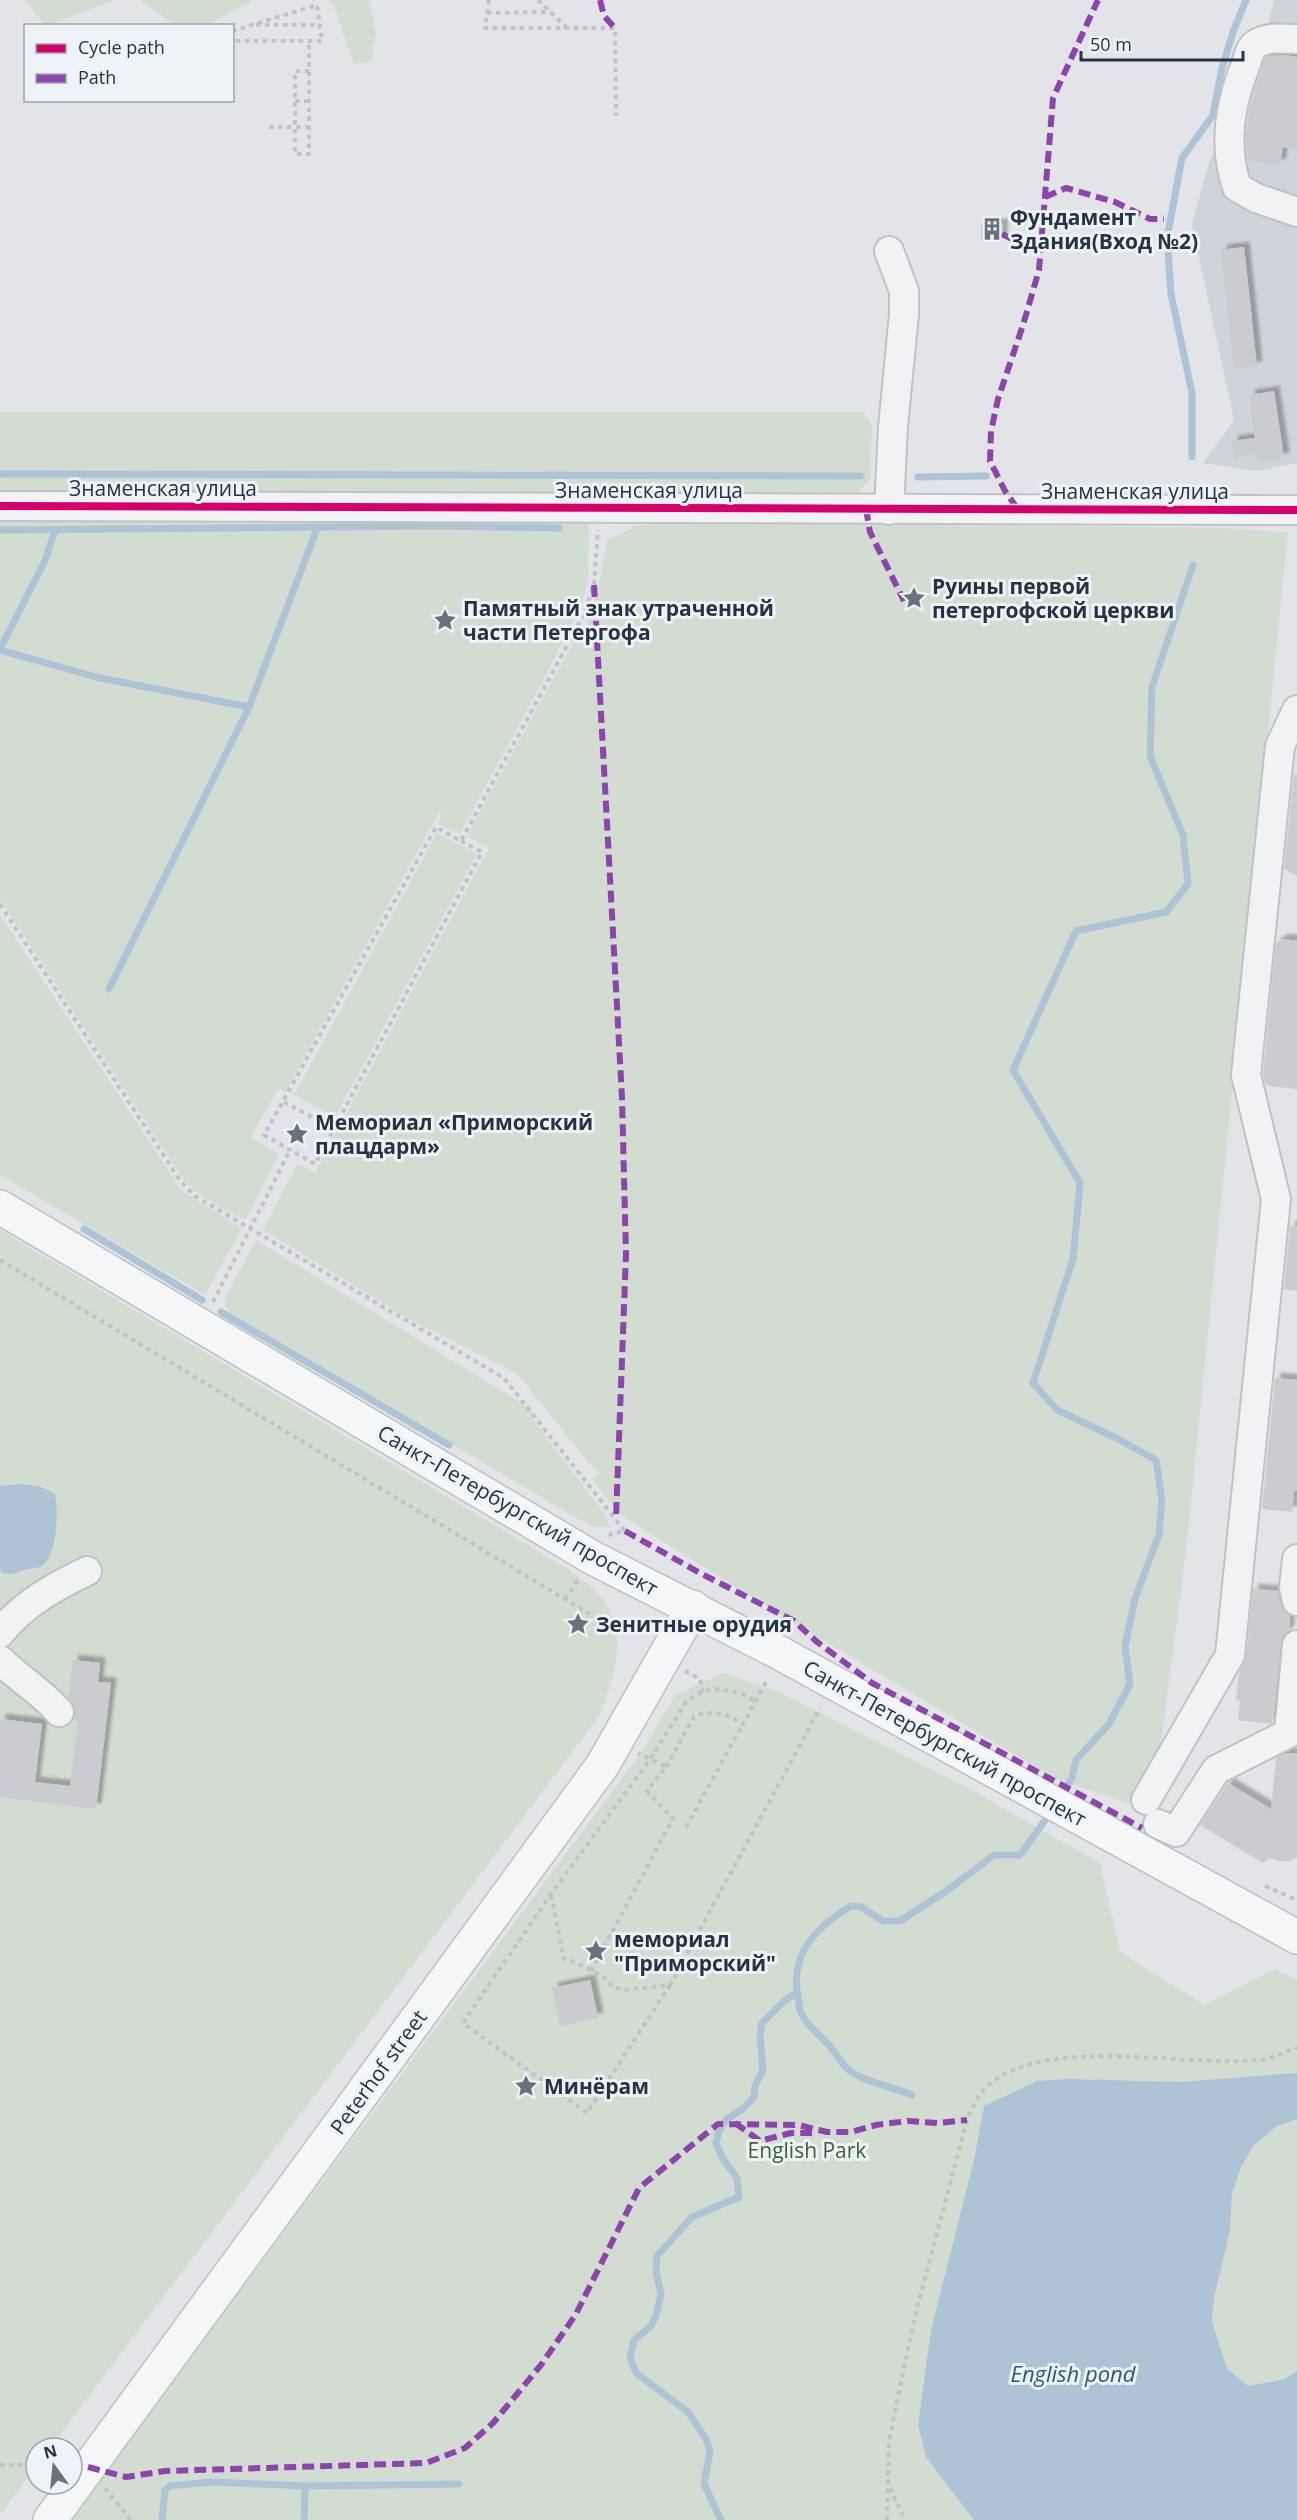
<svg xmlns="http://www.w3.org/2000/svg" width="1297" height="2520" viewBox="0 0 1297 2520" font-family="'Open Sans',sans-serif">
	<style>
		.built { fill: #cfd4db }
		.green { fill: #d3dcd1 }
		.water { fill: #acc4d6 }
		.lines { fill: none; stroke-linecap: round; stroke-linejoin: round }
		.stream { stroke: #acc4d6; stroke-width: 7 }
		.building { fill: #caccd0; filter: url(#shadow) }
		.minor-casing { stroke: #c0c2c5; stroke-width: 32 }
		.major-casing { stroke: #bdc1c5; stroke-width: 36 }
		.path { stroke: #c0c3c7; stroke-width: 4; stroke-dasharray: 4.5 4.5; stroke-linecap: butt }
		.minor { stroke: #f1f2f4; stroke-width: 28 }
		.major { stroke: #f5f6f7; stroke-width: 33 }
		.quiet { stroke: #8e44ad; stroke-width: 6; stroke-dasharray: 12 6; stroke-linecap: butt }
		.cycleway-casing { stroke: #eef3f7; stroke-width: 11 }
		.cycleway { stroke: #d6006c; stroke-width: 8 }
		.labels { text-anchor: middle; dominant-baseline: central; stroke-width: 6; stroke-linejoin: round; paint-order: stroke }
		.poi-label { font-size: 21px; font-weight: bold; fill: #263343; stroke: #eef3f7; text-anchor: start }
		.street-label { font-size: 21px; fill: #263343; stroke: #eef3f7 }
		.park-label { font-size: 21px; fill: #3f6031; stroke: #eef3f7 }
		.water-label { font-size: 22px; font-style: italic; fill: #2b577b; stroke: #eef3f7 }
	</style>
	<defs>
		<filter id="shadow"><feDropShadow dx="5.5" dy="-5.5" stdDeviation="1.5" flood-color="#0004"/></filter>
	</defs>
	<rect width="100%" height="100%" fill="#e2e4e7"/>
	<path class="built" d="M1274,0H1297V463L1257,471L1203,463L1234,420L1192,225L1210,158L1225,135L1244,137L1259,51L1265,39Z"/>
	<g class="green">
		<path d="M24,0H115L46,26Z"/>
		<path d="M140,0H253L205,26L175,25Z"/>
		<path d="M327,0H369L376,33L371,62L354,64L334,6Z"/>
		<path d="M0,412H863L872,425L870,479L857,493L842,499L0,495Z"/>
		<path d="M297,517L589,524L588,581L581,604L546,675L460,834L439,824L441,809L286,1091L278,1089L251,1137L279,1155L245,1220C222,1209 200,1198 183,1179L0,899V519Z"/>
		<path d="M676,522L1222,528L1288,532L1187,1544L1153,1804L1127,1803L1054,1778L784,1617L622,1516L592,1479L600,1473L592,1467L518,1374L411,1320L263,1230L297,1164L315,1172L489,848L467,836L568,652L579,634L584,633L600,579L607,540L636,526Z"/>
		<path d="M437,833L477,854L335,1117L294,1095Z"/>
		<path d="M0,915L182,1191L242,1228L205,1295L0,1175Z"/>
		<path d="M0,1230L568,1569C579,1578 595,1588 603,1600C629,1638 614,1676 600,1715L50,2448H36V2467L0,2515Z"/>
		<path d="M256,1240L531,1409L535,1422L606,1516L610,1527H592L230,1313L226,1306L225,1298Z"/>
		<path d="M723,1673L777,1691L964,1786L1100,1863L1120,1952L1204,2005L1275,1969L1297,1980V2520H69L641,1753L675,1695Z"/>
	</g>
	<g class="water">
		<path d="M18,1484L39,1486L55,1494C59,1511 57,1556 42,1566C36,1569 29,1568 24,1570C15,1573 10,1576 1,1572L0,1569V1486Z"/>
		<path d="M1297,2073V2119L1277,2126L1254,2145L1241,2167L1232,2194L1230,2230L1214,2298L1212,2321L1227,2369L1248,2386L1285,2379L1297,2371V2520H974L926,2457L918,2425L931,2330L974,2160L984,2106L1037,2081L1068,2079L1180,2082Z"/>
	</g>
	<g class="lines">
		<g class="stream">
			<path d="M1192,457V393L1171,294L1167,238L1182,158L1213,115L1222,68L1233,32L1246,0"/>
			<path d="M0,474L861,476"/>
			<path d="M918,477L986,476"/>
			<path d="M0,530L438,526L559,528"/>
			<path d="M0,649L45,561L55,530"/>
			<path d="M0,650L100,678L249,707L317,529"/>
			<path d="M109,989L249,707"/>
			<path d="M84,1229L202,1300"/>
			<path d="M221,1312L449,1445"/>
			<path d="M1060,1797L1072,1778L1076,1760L1109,1724L1130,1684L1125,1646L1135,1599L1159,1534L1162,1500L1156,1460L1116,1438L1057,1410L1033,1383L1073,1259L1080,1183L1013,1070L1076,931L1166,912L1188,884L1183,835L1150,756L1152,687L1193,565"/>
			<path d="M912,2095C892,2087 872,2084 853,2073C842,2066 840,2058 832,2049C823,2037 809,2028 802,2015C799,2010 799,2002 798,1997C789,1954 817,1926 851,1906L861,1907L883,1921H900L945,1892L994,1855H1020L1051,1812"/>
			<path d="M305,2486L459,2484"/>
			<path d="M162,2520L165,2490L170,2486L211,2482L305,2486L304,2520"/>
			<path d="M721,2520L704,2484L710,2451L706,2439L688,2412L636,2373L630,2357L634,2340L651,2326L656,2316L661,2294L656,2271L657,2256L692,2217L739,2197L737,2178L723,2159L716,2143L719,2131L727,2119L744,2108L754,2097L755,2086L763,2070L760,2035L762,2023L783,2002L797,1992"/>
		</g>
	</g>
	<g class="building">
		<path d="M1284,55L1297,57V149L1283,147L1280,165L1248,160L1246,140L1249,112L1264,61L1270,56Z"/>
		<path d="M981,224H1003L1002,241L981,240Z"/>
		<path d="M1244,247L1257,367L1234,369L1221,250Z"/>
		<path d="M1274,391L1284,458L1259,461L1258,454L1234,458L1232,441L1255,438L1249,395Z"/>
		<path d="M1294,774L1297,775V876L1284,869Z"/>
		<path d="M1284,939L1297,941V1089L1270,1086L1265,1083L1263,1074L1276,943Z"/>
		<path d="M1290,1226H1297V1291L1284,1289Z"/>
		<path d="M1275,1378L1297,1380V1491H1294L1292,1512L1262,1509Z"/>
		<path d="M1253,1589L1278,1591L1281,1605L1290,1616L1289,1631L1283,1636L1281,1644L1273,1722L1271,1724L1238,1720L1240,1701L1236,1700L1239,1673L1246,1657Z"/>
		<path d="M73,1660L100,1663L98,1682L111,1683L96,1809L0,1797V1719L42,1724L35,1782L70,1786L78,1721H72L75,1709L68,1698Z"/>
		<path d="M1287,1753L1297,1754V1857L1289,1861H1279L1269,1858L1263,1863L1200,1825L1228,1783L1271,1809L1276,1758Z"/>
		<path d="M590,1980L598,2018L560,2026L552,1988Z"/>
	</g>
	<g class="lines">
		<g class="minor-casing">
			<g id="minor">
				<path d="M1297,39C1283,39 1268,36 1256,44C1250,48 1248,57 1246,64C1230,103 1223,146 1237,187L1256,198L1297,212"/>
				<path d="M889,251L904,291V314L893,427L889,510"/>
				<path d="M0,506L1297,510"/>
				<path d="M1297,1559L1294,1587L1297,1601"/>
				<path d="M0,1633C23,1604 54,1587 87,1571"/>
				<path d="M0,1660C19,1679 42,1692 59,1712"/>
				<path d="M1146,1800L1230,1655L1276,1199L1246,1075L1280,746L1297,710"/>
				<path d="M1158,1824L1176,1832L1216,1770L1289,1733L1297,1645"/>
			</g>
		</g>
		<g class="major-casing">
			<g id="major">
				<path d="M0,1207L593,1558L778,1652L1297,1937"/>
				<path d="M50,2520L602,1766L693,1607"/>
			</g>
		</g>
		<g class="path">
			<path d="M489,0L485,28H615L616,116"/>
			<path d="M538,0L567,28"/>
			<path d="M487,13L551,12"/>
			<path d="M256,25H320"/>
			<path d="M232,31L317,5L322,41H232"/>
			<path d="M309,71H295V154H309V41"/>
			<path d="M295,101H309"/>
			<path d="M269,127H309"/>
			<path d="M461,841L482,852L315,1164L264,1135L436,827L461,841L583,616L594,585L598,530"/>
			<path d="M0,904L179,1179L195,1196L504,1378L625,1531L611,1534L608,1538"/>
			<path d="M284,1102L334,1129"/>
			<path d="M0,1260L623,1634"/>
			<path d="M213,1302L290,1150"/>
			<path d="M565,1599L578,1580"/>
			<path d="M685,1671L700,1679L703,1691"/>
			<path d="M666,1767L694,1716C715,1710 725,1713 743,1724L766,1682"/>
			<path d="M686,1827L743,1724"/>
			<path d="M1265,1886L1297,1900"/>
			<path d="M551,1895L564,1959L575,1962L604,1977L613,1987L623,1990L670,1985L820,1708"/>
			<path d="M591,1971L673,1819L647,1791L666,1767L638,1753"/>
			<path d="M670,1985L587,2113L463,2023L551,1894L651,1758L686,1702L703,1691L720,1689L742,1694L755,1701"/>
			<path d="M0,2465H36"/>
			<path d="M105,2488L131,2520"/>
			<path d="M890,2488L905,2520"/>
			<path d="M887,2520L889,2442L898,2396L917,2308L967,2120C972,2107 978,2095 989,2085C1048,2034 1183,2068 1258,2060C1271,2059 1284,2052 1297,2048"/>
		</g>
		<use href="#minor" class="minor"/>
		<use href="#major" class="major"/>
		<g class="quiet">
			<path d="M600,0L604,16L615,28"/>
			<path d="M1045,197L1066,188L1115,202L1150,219H1164"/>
			<path d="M1002,234L1014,240L1041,241"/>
			<path d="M1017,508L1005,491L990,461L991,431L998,399L1023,325L1039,270L1053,98L1098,0"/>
			<path d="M866,509L870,532L904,601"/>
			<path d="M594,585L622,1098L626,1254L616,1518"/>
			<path d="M625,1531L700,1573L794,1621L816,1641L872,1683L1142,1828"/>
			<path d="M735,2123L760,2141L791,2133H812"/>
			<path d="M88,2467L126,2477L165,2471L426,2463L465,2448L493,2423L541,2365L576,2314L639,2188L718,2124L798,2125L827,2132H851L876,2125L908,2121L938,2123L967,2120"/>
		</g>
		<g class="cycleway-casing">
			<path id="cycleway" d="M0,506L1297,510"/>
		</g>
		<use href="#cycleway" class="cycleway"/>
	</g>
	<defs>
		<g id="building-bare" transform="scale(1.8)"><path d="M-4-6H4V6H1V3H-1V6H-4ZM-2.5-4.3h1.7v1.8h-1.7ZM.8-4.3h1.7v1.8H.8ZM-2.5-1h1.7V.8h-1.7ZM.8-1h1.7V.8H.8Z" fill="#68717c" stroke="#eef3f7" stroke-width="2.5" paint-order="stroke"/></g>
		<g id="sight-bare" transform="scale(1.8)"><path d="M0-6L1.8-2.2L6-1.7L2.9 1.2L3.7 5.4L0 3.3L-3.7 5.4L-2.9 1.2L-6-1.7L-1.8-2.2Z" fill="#68717c" stroke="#eef3f7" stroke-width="2.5" paint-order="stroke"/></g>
	</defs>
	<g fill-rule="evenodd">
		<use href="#building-bare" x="992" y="229"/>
		<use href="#sight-bare" x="914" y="598"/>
		<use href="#sight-bare" x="445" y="620"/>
		<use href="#sight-bare" x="297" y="1134"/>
		<use href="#sight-bare" x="578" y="1624"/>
		<use href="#sight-bare" x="596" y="1951"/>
		<use href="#sight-bare" x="526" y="2086"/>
	</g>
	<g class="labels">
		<g class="poi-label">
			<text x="1010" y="217">Фундамент<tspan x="1010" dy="24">Здания(Вход №2)</tspan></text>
			<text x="932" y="586">Руины первой<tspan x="932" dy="24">петергофской церкви</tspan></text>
			<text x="463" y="608">Памятный знак утраченной<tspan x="463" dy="24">части Петергофа</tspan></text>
			<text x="315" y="1122">Мемориал «Приморский<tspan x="315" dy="24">плацдарм»</tspan></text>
			<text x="596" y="1624">Зенитные орудия</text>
			<text x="614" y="1939">мемориал<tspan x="614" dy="24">"Приморский"</tspan></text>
			<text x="544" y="2086">Минёрам</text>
		</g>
		<g class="street-label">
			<text x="163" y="488">Знаменская улица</text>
			<text x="649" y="490">Знаменская улица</text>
			<text x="1135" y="491">Знаменская улица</text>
			<text transform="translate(518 1510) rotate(30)">Санкт-Петербургский проспект</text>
			<text transform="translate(945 1743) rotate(29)">Санкт-Петербургский проспект</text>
			<text transform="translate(378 2072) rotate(-54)">Peterhof street</text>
		</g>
		<g class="park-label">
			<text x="807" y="2150">English Park</text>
		</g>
		<g class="water-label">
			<text x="1073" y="2373">English pond</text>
		</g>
	</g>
	<rect x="24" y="24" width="210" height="78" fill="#eef3f7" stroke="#9ea6af" stroke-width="1.5"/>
	<rect x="36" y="44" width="30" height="9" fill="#d6006c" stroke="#9ea6af" stroke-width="1.5"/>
	<text x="78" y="54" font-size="18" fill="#263343">Cycle path</text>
	<rect x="36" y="74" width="30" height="9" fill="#8e44ad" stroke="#9ea6af" stroke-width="1.5"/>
	<text x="78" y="84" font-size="18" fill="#263343">Path</text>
	<g transform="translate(54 2466) rotate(345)"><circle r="28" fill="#eef3f7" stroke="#9ea6af" stroke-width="1.5"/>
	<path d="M0-4.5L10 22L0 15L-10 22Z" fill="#68717c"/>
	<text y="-9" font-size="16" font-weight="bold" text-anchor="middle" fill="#263343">N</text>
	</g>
	<path d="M1081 51v9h162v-9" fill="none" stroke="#263343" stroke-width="3"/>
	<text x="1090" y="51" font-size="18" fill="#263343" stroke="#eef3f7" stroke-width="4.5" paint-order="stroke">50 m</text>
</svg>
